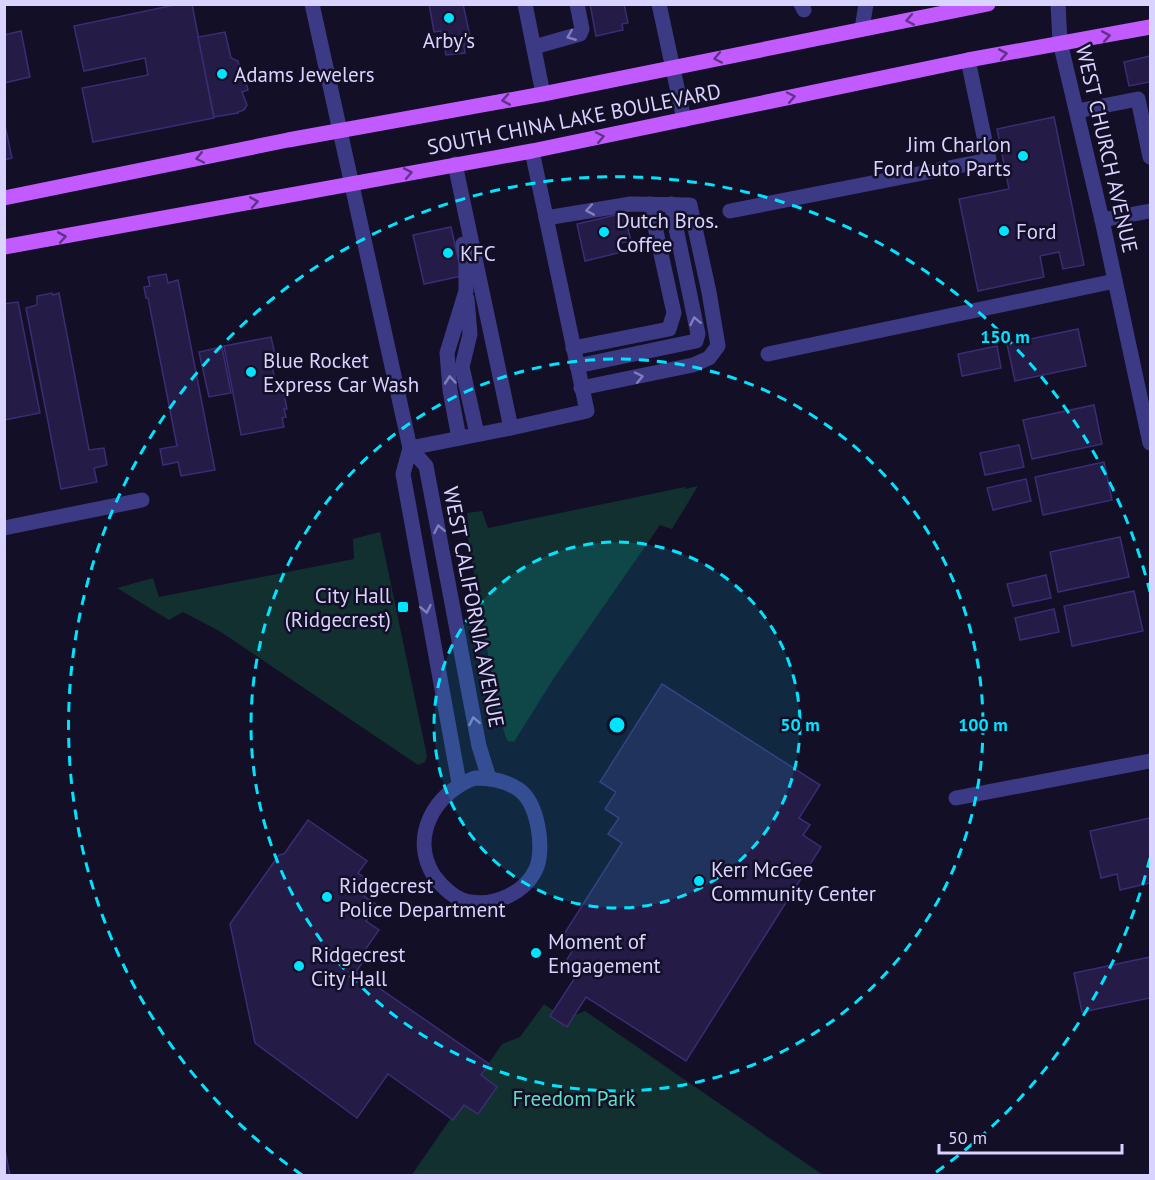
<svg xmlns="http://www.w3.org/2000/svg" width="1155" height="1180" viewBox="0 0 1155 1180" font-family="'PT Sans',sans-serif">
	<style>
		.green { fill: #12302f }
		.building { fill: #241b47; stroke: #3b2d73; stroke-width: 1.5 }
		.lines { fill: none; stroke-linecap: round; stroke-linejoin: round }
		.minor { stroke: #3d3a85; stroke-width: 15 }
		.major { stroke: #c25bff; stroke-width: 15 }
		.oneway { stroke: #623188 }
		.oneway2 { stroke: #837fbc }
		.ring { fill: none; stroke: #00e5ff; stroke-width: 3; stroke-dasharray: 10 8 }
		.poi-dot { fill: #00e5ff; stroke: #130f26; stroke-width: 2 }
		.labels { text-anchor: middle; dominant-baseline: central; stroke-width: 5; stroke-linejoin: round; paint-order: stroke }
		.poi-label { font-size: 21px; fill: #d9d4ff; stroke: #130f26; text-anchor: start }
		.street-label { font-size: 21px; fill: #d9d4ff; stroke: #130f26 }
		.park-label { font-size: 21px; fill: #5fe0c0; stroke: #130f26 }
		.centre { fill: #00e5ff; stroke: #130f26; stroke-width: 3 }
		.ring-label { font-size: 18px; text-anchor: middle; font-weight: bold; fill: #00e5ff; stroke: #130f26; stroke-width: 5; stroke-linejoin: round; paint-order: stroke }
	</style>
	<rect width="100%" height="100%" fill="#130f26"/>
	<g class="green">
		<path d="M698,486L672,529L660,525L554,678L514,742L508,741C503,734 504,725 499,718L467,533L469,532L467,513L482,511L488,528L685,487V489Z"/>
		<path d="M380,532L427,756L425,762L418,765L221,632L183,612L169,620L117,588L153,578L159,597L354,559L353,539Z"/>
		<path d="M544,1004L565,1019L585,1011L823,1175L411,1176L502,1044L520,1037Z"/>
	</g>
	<g class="building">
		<path d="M179,4H192L214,118L93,142L82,88L148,75L145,58L84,71L74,26Z"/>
		<path d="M429,4H463L471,41L464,45L465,53L446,55L441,31L434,32Z"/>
		<path d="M590,4H624L628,23L622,24L623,30L596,36Z"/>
		<path d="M21,31L30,77L4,83V35Z"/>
		<path d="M225,32L231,58L238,61L240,69L238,76L244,75L248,90L242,92L247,105L244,110L238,112V113L214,117L198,37Z"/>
		<path d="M1150,56V82L1129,86L1124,62Z"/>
		<path d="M1054,117L1084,265L1063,269L1059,252L1040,256L1044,277L978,291L959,199L1009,189L997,129Z"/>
		<path d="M4,121L12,158L4,160Z"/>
		<path d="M624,213L631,241L616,244L618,253L585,261L577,224Z"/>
		<path d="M451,227L462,276L424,284L413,235Z"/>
		<path d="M166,274L168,283L178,280L215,470L181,476L178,462L163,465L160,449L177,446L148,298H146L144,287L150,286L148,277Z"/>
		<path d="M52,293L53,295L59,293L89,450L104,448L107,465L94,468L97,482L61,489L26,308L37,305V296Z"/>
		<path d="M18,302L40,413L4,420V304Z"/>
		<path d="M1078,329L1086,366L1015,381L1007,344Z"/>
		<path d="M271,337L275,355L270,356L277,390L283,389L287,409H284L286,417L282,418L284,427L241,435L224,346Z"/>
		<path d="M997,346L1001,368L962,376L958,354Z"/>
		<path d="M222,347L231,393L209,397L199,352Z"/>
		<path d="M1094,405L1102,444L1032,459L1023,420Z"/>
		<path d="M1019,445L1024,467L985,475L980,453Z"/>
		<path d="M1104,462L1112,500L1043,515L1035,477Z"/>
		<path d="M1026,479L1031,501L993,510L987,488Z"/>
		<path d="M1120,537L1129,577L1058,592L1050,552Z"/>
		<path d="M1046,575L1051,598L1013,606L1007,584Z"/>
		<path d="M1134,591L1143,631L1072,646L1064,606Z"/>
		<path d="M1054,609L1059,632L1020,640L1015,618Z"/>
		<path d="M662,684L820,785L799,818L810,825L803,835L821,847L686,1061L586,997L567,1027L550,1016L578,973L564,964L573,950L559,942L622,843L608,834L619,818L605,809L616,792L600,782Z"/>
		<path d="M1150,818V883L1120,890L1117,874L1101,878L1090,831Z"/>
		<path d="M308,820L367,861L358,873L373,883L364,896L377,905L366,921L379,930L360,957L364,960L356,972L489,1064L481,1075L497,1087L478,1114L464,1105L453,1120L388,1074L357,1118L255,1043L230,924L279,855L284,854Z"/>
		<path d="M1150,957V998L1082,1012L1074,973Z"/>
		<path d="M5,1150L10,1176H4Z"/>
	</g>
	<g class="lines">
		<g class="minor">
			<path d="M312,4L410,448L403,474L459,783"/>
			<path d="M525,4L543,94"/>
			<path d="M659,4L684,120"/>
			<path d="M801,4L804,10"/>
			<path d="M1058,4L1060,42L1102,220L1150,443"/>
			<path d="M862,29L866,4"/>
			<path d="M534,47L580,34L582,29L577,4"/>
			<path d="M1077,111L1138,99L1150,157"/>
			<path d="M730,211L989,160L968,60"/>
			<path d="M546,218L631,204L690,205L709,292L718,346L709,358L693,365L581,388"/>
			<path d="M1102,220L1150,211"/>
			<path d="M467,299L470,334L462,367L477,434"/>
			<path d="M573,348L669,329L674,313L650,204"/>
			<path d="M768,354L1115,281"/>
			<path d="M577,366L696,341L698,334L671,204"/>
			<path d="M511,428L587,411L532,151"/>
			<path d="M459,438L450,390L447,353L466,291V260L463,244"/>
			<path d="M410,448L511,428L455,164"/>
			<path d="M410,448L426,466L479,746L489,778"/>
			<path d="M4,528L142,500"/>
			<path d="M475,778C489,778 506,781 518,789C538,802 545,849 536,869C525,893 495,906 470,902C457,901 442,887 434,876C409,837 435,792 475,778Z"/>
			<path d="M956,798L1150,761"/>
		</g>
		<g class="major">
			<path d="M4,198L288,140L543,94L988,4"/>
			<path d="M4,247L532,151L968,60L1150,27"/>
		</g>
	</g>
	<defs><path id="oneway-chevron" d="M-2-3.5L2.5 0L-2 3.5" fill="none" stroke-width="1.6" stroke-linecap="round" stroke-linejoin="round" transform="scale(1.5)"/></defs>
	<g class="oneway">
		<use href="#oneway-chevron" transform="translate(910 20) rotate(169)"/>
		<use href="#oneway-chevron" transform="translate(1106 36) rotate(-10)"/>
		<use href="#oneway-chevron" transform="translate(1003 54) rotate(-10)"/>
		<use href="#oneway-chevron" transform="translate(718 58) rotate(169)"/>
		<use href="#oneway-chevron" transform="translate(791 97) rotate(-12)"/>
		<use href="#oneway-chevron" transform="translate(506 100) rotate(170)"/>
		<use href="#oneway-chevron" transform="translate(600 137) rotate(-12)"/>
		<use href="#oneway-chevron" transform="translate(200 158) rotate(168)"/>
		<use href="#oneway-chevron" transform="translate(408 173) rotate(-11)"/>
		<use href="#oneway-chevron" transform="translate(254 202) rotate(-10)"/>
		<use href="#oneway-chevron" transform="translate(62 237) rotate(-10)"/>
	</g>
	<g class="oneway2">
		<use href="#oneway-chevron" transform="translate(571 36) rotate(158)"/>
		<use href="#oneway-chevron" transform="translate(590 210) rotate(170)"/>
		<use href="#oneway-chevron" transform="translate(695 321) rotate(-102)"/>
		<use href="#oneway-chevron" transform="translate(639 377) rotate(-12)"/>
		<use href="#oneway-chevron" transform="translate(450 380) rotate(-95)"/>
		<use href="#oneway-chevron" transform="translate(439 529) rotate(-101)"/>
		<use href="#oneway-chevron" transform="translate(426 609) rotate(79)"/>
		<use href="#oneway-chevron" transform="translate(474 721) rotate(-101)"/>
	</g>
	<circle cx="617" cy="725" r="183" fill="#00e5ff" fill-opacity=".12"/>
	<g class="ring">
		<circle cx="617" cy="725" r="183"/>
		<circle cx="617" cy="725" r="366"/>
		<path d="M1150 858A549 549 0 0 1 932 1175M302 1175A549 549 0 1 1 1150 592"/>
	</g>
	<g class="poi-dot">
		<circle cx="449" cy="18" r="6"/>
		<circle cx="222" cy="74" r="6"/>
		<circle cx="1023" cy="156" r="6"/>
		<circle cx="1004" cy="231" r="6"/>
		<circle cx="604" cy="232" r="6"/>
		<circle cx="448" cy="253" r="6"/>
		<circle cx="251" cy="372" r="6"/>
		<rect x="397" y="601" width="12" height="12" rx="3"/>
		<circle cx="699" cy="881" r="6"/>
		<circle cx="327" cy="897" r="6"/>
		<circle cx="536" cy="953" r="6"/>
		<circle cx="299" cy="966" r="6"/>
	</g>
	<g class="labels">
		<g class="poi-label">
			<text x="449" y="40" text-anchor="middle">Arby's</text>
			<text x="234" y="74">Adams Jewelers</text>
			<text x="1011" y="144" text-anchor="end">Jim Charlon<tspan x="1011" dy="24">Ford Auto Parts</tspan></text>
			<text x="616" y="220">Dutch Bros.<tspan x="616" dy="24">Coffee</tspan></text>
			<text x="1016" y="231">Ford</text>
			<text x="460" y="253">KFC</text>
			<text x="263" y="360">Blue Rocket<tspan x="263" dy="24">Express Car Wash</tspan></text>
			<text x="391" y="595" text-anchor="end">City Hall<tspan x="391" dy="24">(Ridgecrest)</tspan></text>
			<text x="711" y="869">Kerr McGee<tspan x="711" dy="24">Community Center</tspan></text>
			<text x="339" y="885">Ridgecrest<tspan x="339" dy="24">Police Department</tspan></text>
			<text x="548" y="941">Moment of<tspan x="548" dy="24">Engagement</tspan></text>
			<text x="311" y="954">Ridgecrest<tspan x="311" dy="24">City Hall</tspan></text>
		</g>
		<g class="street-label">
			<text transform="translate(574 119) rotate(-11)">SOUTH CHINA LAKE BOULEVARD</text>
			<text transform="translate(1107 149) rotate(77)">WEST CHURCH AVENUE</text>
			<text transform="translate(474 607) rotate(79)">WEST CALIFORNIA AVENUE</text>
		</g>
		<g class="park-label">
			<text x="574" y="1098">Freedom Park</text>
		</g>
	</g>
	<circle cx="617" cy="725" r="9" class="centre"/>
	<g class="ring-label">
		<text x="1005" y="343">150 m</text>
		<text x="800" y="731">50 m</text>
		<text x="983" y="731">100 m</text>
	</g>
	<rect width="1155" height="1180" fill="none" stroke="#d9d4ff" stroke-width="12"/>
	<path d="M939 1144v9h183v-9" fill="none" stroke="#d9d4ff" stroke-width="3"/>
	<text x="948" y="1144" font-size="18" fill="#d9d4ff" stroke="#130f26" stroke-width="4.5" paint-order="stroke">50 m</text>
</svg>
